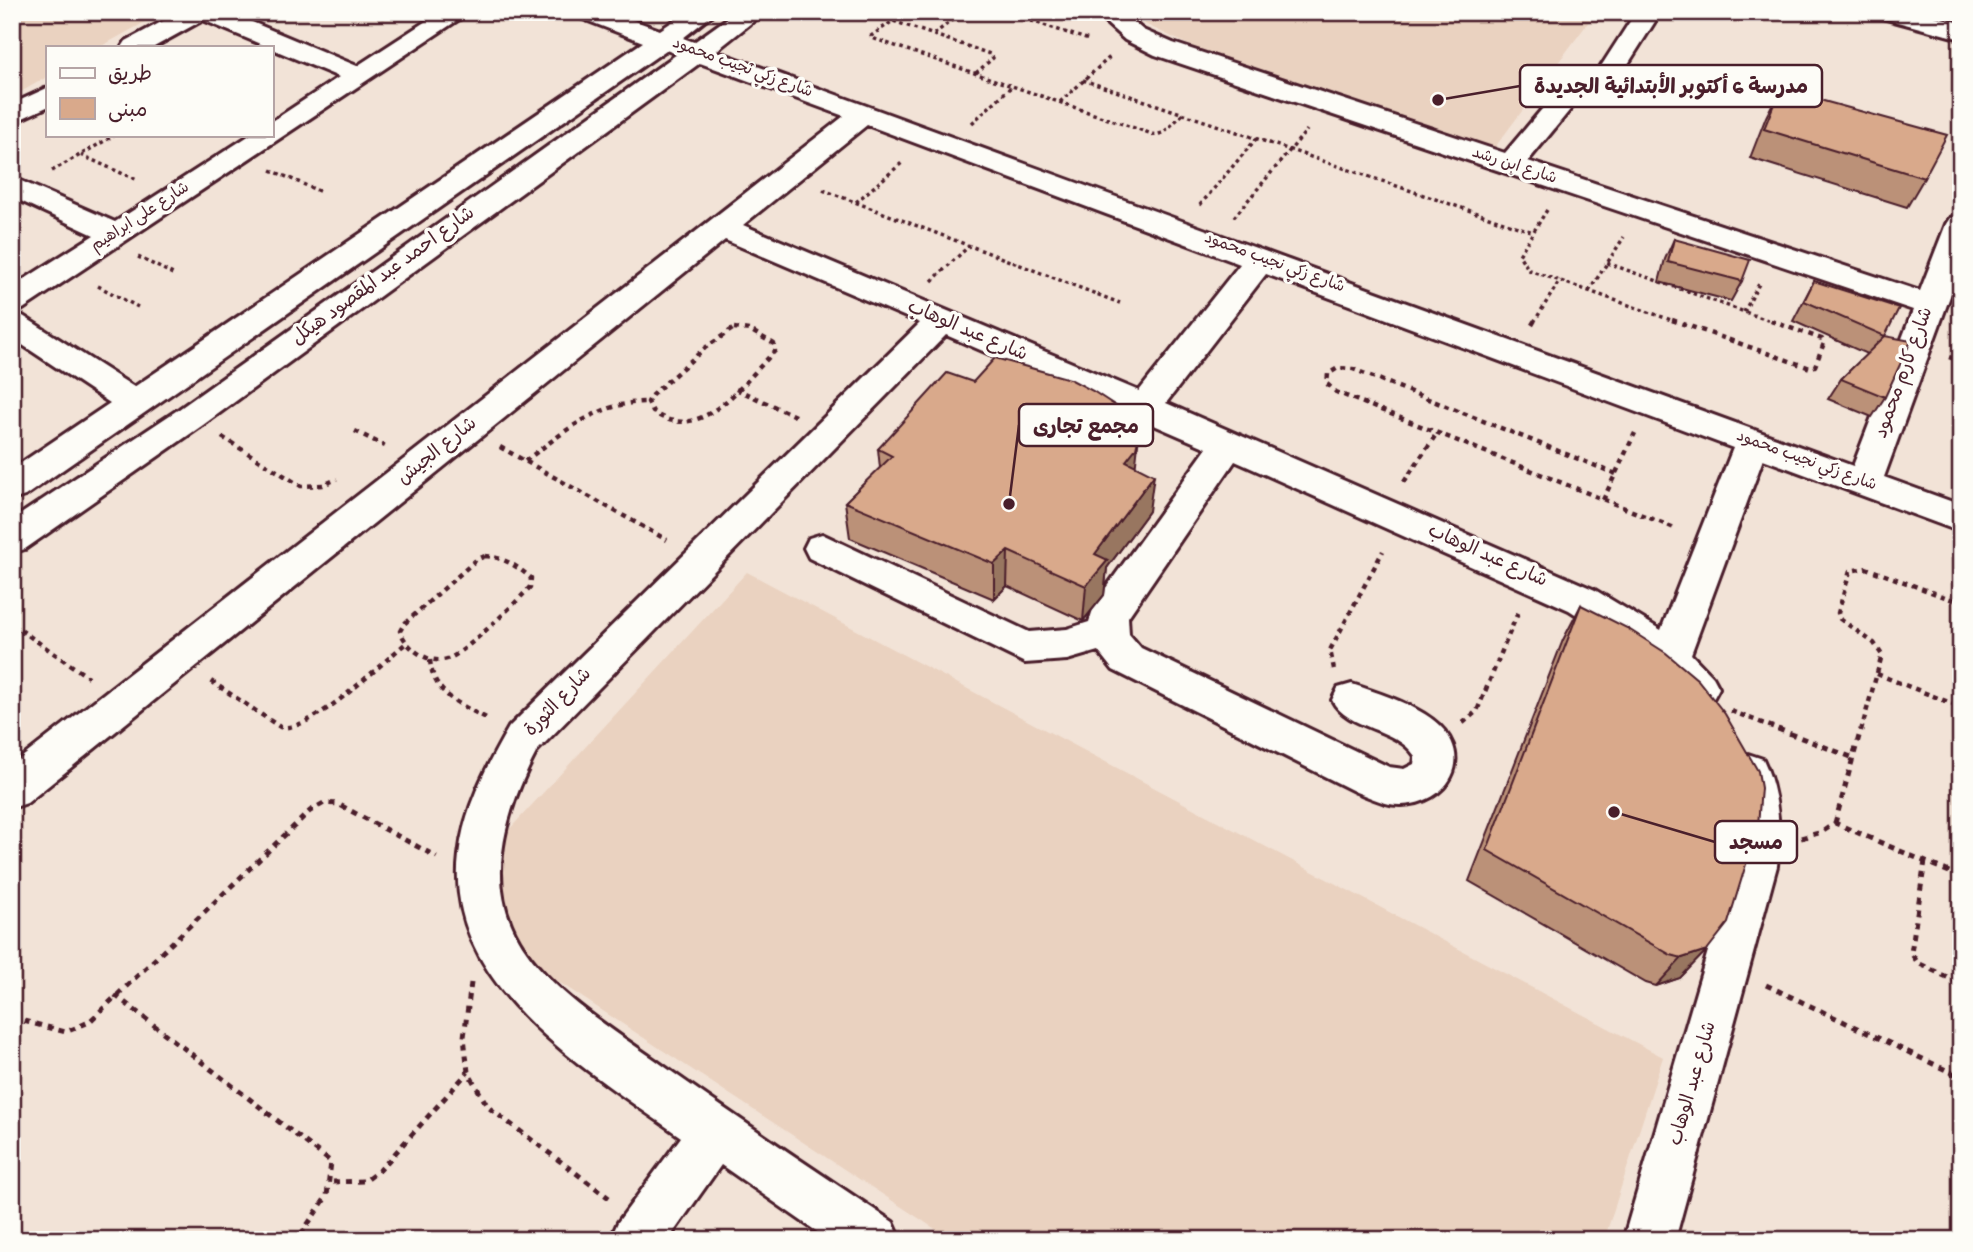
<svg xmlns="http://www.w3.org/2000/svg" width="1973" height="1252" viewBox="0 0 1973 1252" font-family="'Gochi Hand','Playpen Sans Arabic',sans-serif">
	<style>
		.built { fill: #ead2c0 }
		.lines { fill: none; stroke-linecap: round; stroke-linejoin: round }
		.minor-casing { stroke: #4a1f2b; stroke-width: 6 }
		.path-far2 { stroke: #4a1f2b; stroke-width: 3.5; stroke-dasharray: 3.5 3.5; stroke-linecap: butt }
		.path-far1 { stroke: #4a1f2b; stroke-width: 4.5; stroke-dasharray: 5 5; stroke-linecap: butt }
		.path { stroke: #4a1f2b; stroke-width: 5; stroke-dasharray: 6 6; stroke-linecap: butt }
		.minor { fill: #fdfcf7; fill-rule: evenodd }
		.wall { fill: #bb9178; stroke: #4a1f2b; stroke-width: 2 }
		.shaded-wall { fill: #987661; stroke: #4a1f2b; stroke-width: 2 }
		.building { fill: #d9a98b; stroke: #4a1f2b; stroke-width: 2 }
		.labels { text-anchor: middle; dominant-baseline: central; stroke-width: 7; stroke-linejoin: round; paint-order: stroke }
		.far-street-label { font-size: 16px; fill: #4a1f2b; stroke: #fdfcf7 }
		.street-label { font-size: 19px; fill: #4a1f2b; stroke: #fdfcf7 }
		.leader { fill: none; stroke: #4a1f2b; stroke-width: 2.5 }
		.callout-dot { fill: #4a1f2b; stroke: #fdfcf7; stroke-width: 2.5 }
		.callout { fill: #fdfcf7; stroke: #4a1f2b; stroke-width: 2.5 }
		.callout-label { font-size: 21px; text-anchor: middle; font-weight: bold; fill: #4a1f2b }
	</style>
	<rect width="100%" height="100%" fill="#f2e3d7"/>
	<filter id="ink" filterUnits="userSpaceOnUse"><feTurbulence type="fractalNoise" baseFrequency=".0143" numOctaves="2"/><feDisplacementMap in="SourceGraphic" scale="14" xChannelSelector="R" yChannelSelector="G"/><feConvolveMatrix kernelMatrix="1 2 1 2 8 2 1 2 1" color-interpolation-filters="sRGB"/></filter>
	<g filter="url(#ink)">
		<g class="built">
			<path d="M12,12H143L154,17L100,47H47V77L12,97Z"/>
			<path d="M1137,12H1596L1493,150L1197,49L1143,23Z"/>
			<path d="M747,572L1663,1057L1604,1240H952L545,973L499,919L506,833Z"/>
		</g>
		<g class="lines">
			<g class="minor-casing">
				<g id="minor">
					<path d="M180,12H228L357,66L440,12H470L23,309L12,312V287L94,235L12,197V177L115,222L250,135H271V122L339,77L203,20L154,47H122L126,41Z"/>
					<path d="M575,12H611L660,30L687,12H716L683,38L694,42L736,12H765L716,51L1853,466L1913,310L1155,55L1125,40L1094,12H1122L1143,30L1173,43L1505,153L1569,77L1598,71L1636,12H1661L1616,83L1587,89L1528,161L1920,291L1946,224L1950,218L1961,215V266L1884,477L1961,505V532L1763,459L1691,654L1713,677L1719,688L1713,699L1699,704L1685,699L1631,650L1569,610L1235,461L1128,617L1129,634L1141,648L1389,767L1404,769L1414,764L1415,756C1396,727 1347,730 1332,700L1338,688L1352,684C1379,693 1418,705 1439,725C1475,759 1447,804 1402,805C1387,806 1370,797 1356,792L1113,670L1098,651L1067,660L1025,663L809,558L804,548L809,538L822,534L1029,632L1067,629L1089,622L1095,603L1207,448L946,335L537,751C510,802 487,867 511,924C535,984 614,1030 665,1067C740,1120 816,1171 893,1222L901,1240H829L721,1165L668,1240H610L618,1222L681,1137C589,1071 443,987 459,855C464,809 486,767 509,727L920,323L725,240L27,803L12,808V765L844,116L700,63L203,425L25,549L12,553V520L179,409L677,54L666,50L25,496L12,500V469L110,403L12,338V313L23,316L134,387L643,42L578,17ZM867,125L1240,264L1139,391L743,225ZM1266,274L1733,448L1661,630L1595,590L1166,403Z"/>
					<path d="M1876,12H1919L1961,23V39L1879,17Z"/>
					<path d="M47,88V107L12,123V104Z"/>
					<path d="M1748,754L1763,759C1779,793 1781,829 1777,866L1675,1240H1623L1733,866L1736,819L1727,772L1733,759Z"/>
				</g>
			</g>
			<g class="path-far2">
				<path d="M368,12L387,18"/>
				<path d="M1004,12L1089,40"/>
				<path d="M934,34L963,12"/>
				<path d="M976,73L993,58L990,54L893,21L871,36L872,38L1155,135L1163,133L1183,114"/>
				<path d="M1083,80L1533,232"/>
				<path d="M1060,102L1111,56"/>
				<path d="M972,123L1012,86"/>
				<path d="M81,155L137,180"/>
				<path d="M271,170L321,192"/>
				<path d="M52,171L115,135"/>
				<path d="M823,190L1120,303"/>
				<path d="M856,202L903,162"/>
				<path d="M1200,205L1256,139"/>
				<path d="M1547,210L1519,255L1529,270L1677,322"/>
				<path d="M1234,217L1307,130"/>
				<path d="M138,257L175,275"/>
				<path d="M1607,263L1773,322"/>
				<path d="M932,281L969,246"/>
				<path d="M98,286L138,307"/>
				<path d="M1589,291L1624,237"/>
				<path d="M1744,312L1760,282"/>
				<path d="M1534,322L1560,280"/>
			</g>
			<g class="path-far1">
				<path d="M1672,320L1810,368L1815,366L1824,343L1822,339L1768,320"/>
				<path d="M1532,325L1535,320"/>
				<path d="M734,328L750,330L774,344L775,351C743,382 702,446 653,412L648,402L652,395L705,348Z"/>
				<path d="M1949,357L1961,361"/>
				<path d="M736,389L795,416"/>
				<path d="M355,431L385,446"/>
				<path d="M222,437L301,486L323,485L337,479"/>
				<path d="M500,447L667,540"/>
				<path d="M525,461C564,432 597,402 648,402"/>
				<path d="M1616,474L1353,369L1338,368L1328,374L1327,384L1336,392L1677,529"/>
				<path d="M1404,482L1437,433"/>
				<path d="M1603,500L1635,433"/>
				<path d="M485,556C503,557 517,566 531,578L530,587C518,601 468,649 452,657C431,668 407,649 400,631L404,624L476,560Z"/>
				<path d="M12,624L88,677"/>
				<path d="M430,660C433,695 460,704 488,719"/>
				<path d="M1334,669L1330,650L1383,551"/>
				<path d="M1877,674L1961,707"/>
				<path d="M211,681L280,727C312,733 379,665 405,644"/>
				<path d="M1731,711L1783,731"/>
				<path d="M1463,723L1477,711L1519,610"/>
				<path d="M1861,731L1882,655L1874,643L1840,619L1838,613L1850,571L1866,568L1961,603"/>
			</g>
			<g class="path">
				<path d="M1778,729L1851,757"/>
				<path d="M1835,823L1861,729"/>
				<path d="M1801,838L1822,832L1835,823L1961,877"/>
				<path d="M1925,861L1911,953L1918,963L1961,984"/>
				<path d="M471,983L464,1037L468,1072L488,1107L609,1198"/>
				<path d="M1766,985L1961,1077"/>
				<path d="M115,995L331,1162L327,1196L297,1240"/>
				<path d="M12,1018L66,1032L89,1022L310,811L324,803L338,804L437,857"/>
				<path d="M333,1182L365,1181L380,1170L468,1072"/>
			</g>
			<use href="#minor" class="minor"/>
		</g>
		<g class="wall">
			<path d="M1780,89L1924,178L1907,207L1750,158L1766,117Z"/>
			<path d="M1674,239L1742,281L1731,301L1659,282L1665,259Z"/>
			<path d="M1814,281L1885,336V397L1872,417L1828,399L1841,379L1867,354L1793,321Z"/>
			<path d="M973,382L1135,466L1149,511L1107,568L1104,595L1083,621L1007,586L994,599L850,538L845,502L880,468L878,449Z"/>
			<path d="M1581,605L1707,950L1680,978L1656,986L1646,983L1469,881L1563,640Z"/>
		</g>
		<g class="shaded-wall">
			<path d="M1139,435L1135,471L1126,461Z"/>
			<path d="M1154,475L1149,511L1107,568L1104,595L1083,621L1086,586L1095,554Z"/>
			<path d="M1008,551L1007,586L994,599V564Z"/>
			<path d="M1707,950L1680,978L1656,986L1682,958Z"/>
		</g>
		<g class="building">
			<path d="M1780,89L1947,135L1924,178L1764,129Z"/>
			<path d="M1674,239L1750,260L1742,281L1668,262Z"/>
			<path d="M1814,281L1899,308L1885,336L1911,341L1885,397L1841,379L1885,336L1804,301Z"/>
			<path d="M995,358L1070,379L1093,391L1125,412L1139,435L1136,448L1126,461L1154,475L1095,554L1108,560L1086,586L1008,551L994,564L845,502L892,456L878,449L947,373L973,382Z"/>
			<path d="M1581,605L1627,628L1666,653L1698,680L1725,714L1758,771L1761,788L1758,825L1728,923L1707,950L1682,958L1671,955L1487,850Z"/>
		</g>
	</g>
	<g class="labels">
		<g class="far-street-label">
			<text transform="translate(742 69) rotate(20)">شارع زكي نجيب محمود</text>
			<text transform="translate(1514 167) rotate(18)">شارع ابن رشد</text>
			<text transform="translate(141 218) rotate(-33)">شارع على ابراهيم</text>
			<text transform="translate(1274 264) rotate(20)">شارع زكي نجيب محمود</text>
			<text transform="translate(1806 462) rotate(20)">شارع زكي نجيب محمود</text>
		</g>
		<g class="street-label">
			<text transform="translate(384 277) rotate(-36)">شارع احمد عبد المقصود هيكل</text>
			<text transform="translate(967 332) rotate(23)">شارع عبد الوهاب</text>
			<text transform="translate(1905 373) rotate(-70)">شارع كارم محمود</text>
			<text transform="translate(438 452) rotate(-39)">شارع الجيش</text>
			<text transform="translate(1487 557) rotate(24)">شارع عبد الوهاب</text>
			<text transform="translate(559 703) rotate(-46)">شارع الثورة</text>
			<text transform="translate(1694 1084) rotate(-74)">شارع عبد الوهاب</text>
		</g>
	</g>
	<path class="leader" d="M1438 100L1520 86M1009 504L1019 425M1614 812L1715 842"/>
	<g class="callout-dot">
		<circle cx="1438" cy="100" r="7"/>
		<circle cx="1009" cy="504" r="7"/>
		<circle cx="1614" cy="812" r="7"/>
	</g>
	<g class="callout">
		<rect x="1520" y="65" width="302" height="42" rx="7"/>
		<rect x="1019" y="404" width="134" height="42" rx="7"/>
		<rect x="1715" y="821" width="82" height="42" rx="7"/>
	</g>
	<g class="callout-label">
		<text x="1671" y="93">مدرسة 6 أكتوبر الأبتدائية الجديدة</text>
		<text x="1086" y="433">مجمع تجارى</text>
		<text x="1756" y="849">مسجد</text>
	</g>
	<rect width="1973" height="1252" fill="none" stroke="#fdfcf7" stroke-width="42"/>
	<rect x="21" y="21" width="1931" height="1210" fill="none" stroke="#4a1f2b" stroke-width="2.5" filter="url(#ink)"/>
	<rect x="46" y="46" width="228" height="91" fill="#fdfcf7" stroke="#b5a4a5" stroke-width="2"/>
	<rect x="60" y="68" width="35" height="10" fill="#fdfcf7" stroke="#b5a4a5" stroke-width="2"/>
	<text x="108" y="80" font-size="21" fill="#4a1f2b">طريق</text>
	<rect x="60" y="98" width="35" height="21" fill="#d9a98b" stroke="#b5a4a5" stroke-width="2"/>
	<text x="108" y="116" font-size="21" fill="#4a1f2b">مبنى</text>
</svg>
